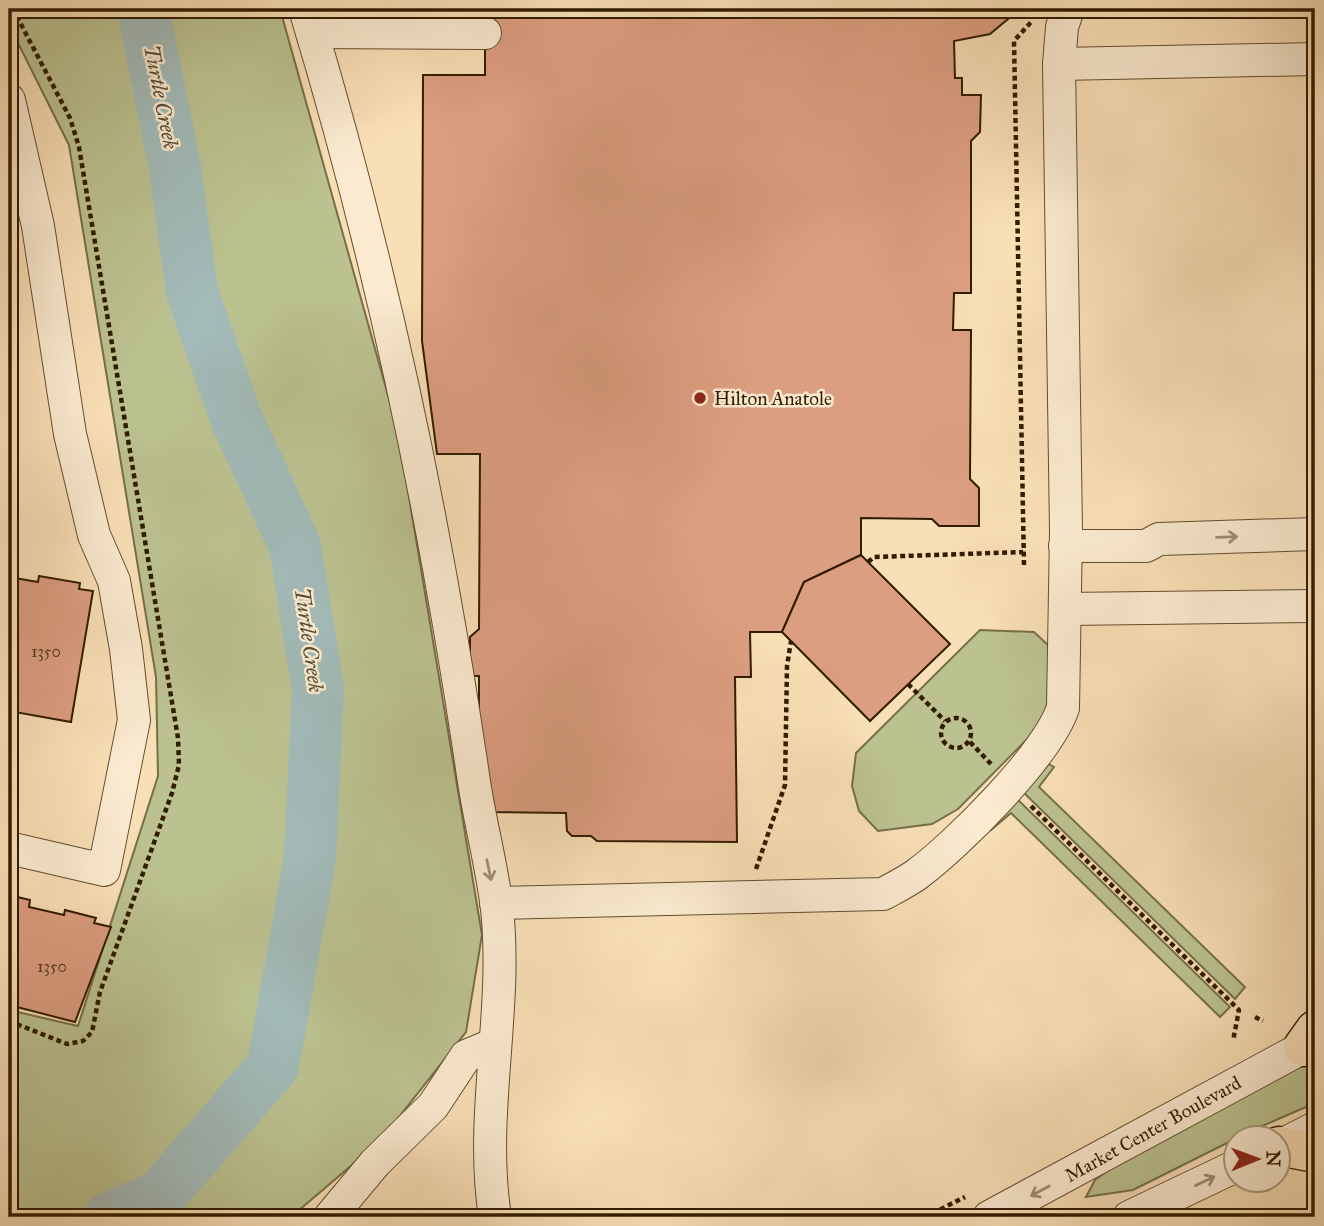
<svg xmlns="http://www.w3.org/2000/svg" width="1324" height="1226" viewBox="0 0 1324 1226" font-family="'IM FELL Great Primer',serif">
	<style>
		.green { fill: #bbc290; stroke: #766f48; stroke-width: 2 }
		.lines { fill: none; stroke-linecap: round; stroke-linejoin: round }
		.river { stroke: #a2bab8; stroke-width: 52 }
		.building { fill: #dc9e80; stroke: #311c00; stroke-width: 2 }
		.minor-casing { stroke: #634d2e; stroke-width: 34 }
		.major-casing { stroke: #311c00; stroke-width: 41 }
		.path { stroke: #311c00; stroke-width: 4.5; stroke-dasharray: 5 3.5; stroke-linecap: butt }
		.minor { stroke: #fbead0; stroke-width: 32 }
		.major { stroke: #f9dfb6; stroke-width: 38 }
		.oneway { stroke: #a08d72 }
		.poi-dot { fill: #8f2418; stroke: #fbead0; stroke-width: 2.5 }
		.labels { text-anchor: middle; dominant-baseline: central; stroke-width: 5; stroke-linejoin: round; paint-order: stroke }
		.number-label { font-size: 16px; fill: #5c3c20 }
		.poi-label { font-size: 19px; fill: #311c00; stroke: #fbead0; text-anchor: start }
		.street-label { font-size: 19px; fill: #311c00; stroke: #fbead0 }
		.water-label { font-size: 21px; font-style: italic; fill: #534b37; stroke: #fbead0 }
	</style>
	<rect width="100%" height="100%" fill="#f9dfb6"/>
	<filter id="stains"><feTurbulence type="fractalNoise" baseFrequency=".00286" numOctaves="4"/><feColorMatrix values="0 0 0 0 .2 0 0 0 0 .09 0 0 0 0 .02 0 0 0 .5 -.17"/></filter>
	<radialGradient id="worn" r=".72"><stop offset=".6" stop-color="#630" stop-opacity="0"/><stop offset="1" stop-color="#630" stop-opacity=".3"/></radialGradient>
	<g class="green">
		<path d="M9,9H280L398,431L482,935L466,1032L380,1141L291,1217H9V1010L78,1026L158,776L156,677L69,145L9,25Z"/>
		<path d="M980,630L1034,632L1049,646L1047,719L958,809L932,824L878,831L859,811L852,786L856,753Z"/>
		<path d="M1049,764L1054,767L1039,787L1245,987L1235,999L1022,791Z"/>
		<path d="M1015,797L1230,1007L1220,1017L1011,813L991,830L988,828Z"/>
		<path d="M1315,1058V1103L1253,1130L1133,1190L1086,1197L1095,1180L1111,1168Z"/>
	</g>
	<g class="lines">
		<path class="river" d="M110,1217L159,1197L273,1066L310,858L318,689L295,546L236,418L192,292L175,168L143,9"/>
	</g>
	<g class="building">
		<path d="M485,9H1020L990,34L954,41L955,78H962V95H981L980,132L971,141V293H954L953,330H971L970,479L979,488V526H939L932,519L861,518V555L804,582L782,632H750L751,677H735L737,842L597,841L591,836H572L567,831L566,813L487,812V760H479V676H470V637L479,629L480,454H437L422,341L423,75H485Z"/>
		<path d="M861,555L950,644L870,721L782,632L804,582Z"/>
		<path d="M39,576L80,583L79,589L93,591L71,722L9,711V577L38,582Z"/>
		<path d="M9,895L30,900L29,907L64,915L65,910L96,918L94,923L111,927L75,1022L9,1005Z"/>
	</g>
	<g class="lines">
		<g class="minor-casing">
			<g id="minor">
				<path d="M305,9C381,260 435,516 473,775C479,819 492,865 497,909C508,1010 479,1116 495,1217"/>
				<path d="M312,32L485,33"/>
				<path d="M1059,64L1315,59"/>
				<path d="M9,100L38,226L70,434L94,535L114,581L126,649L134,720L104,870L9,848"/>
				<path d="M1065,546H1146L1159,539L1315,534"/>
				<path d="M1065,609L1315,606"/>
				<path d="M496,903L883,894C894,888 906,882 916,875C957,845 1047,755 1063,708L1066,531L1059,64L1062,27L1068,9"/>
				<path d="M1278,1147L1315,1128"/>
				<path d="M330,1217L375,1163L433,1106L466,1056L495,1044"/>
				<path d="M989,1217L1315,1041"/>
				<path d="M1129,1217L1236,1166"/>
			</g>
		</g>
		<g class="major-casing">
			<g id="major">
				<path d="M1303,1047L1315,1030"/>
				<path d="M1279,1146L1315,1153"/>
			</g>
		</g>
		<g class="path">
			<path d="M868,562L874,557L1023,552"/>
			<path d="M1024,565L1014,41L1032,21"/>
			<path d="M908,684L945,721"/>
			<circle cx="956" cy="733" r="15"/>
			<path d="M970,742L991,764"/>
			<path d="M1031,806L1239,1010L1233,1041"/>
			<path d="M756,869L785,785L787,666L791,641"/>
			<path d="M1255,1017L1263,1021"/>
			<path d="M9,1021L67,1044L83,1041L92,1032L100,992L172,793L179,765L178,738L79,147L70,118L13,9"/>
			<path d="M925,1217L965,1197"/>
		</g>
		<use href="#minor" class="minor"/>
		<use href="#major" class="major"/>
	</g>
	<defs><path id="oneway-shaft" d="M-6 0H5M1.5-3L5.5 0L1.5 3" fill="none" stroke-width="1.6" stroke-linecap="round" stroke-linejoin="round" transform="scale(1.75)"/></defs>
	<g class="oneway">
		<use href="#oneway-shaft" transform="translate(1227 537) rotate(-2)"/>
		<use href="#oneway-shaft" transform="translate(489 870) rotate(78)"/>
		<use href="#oneway-shaft" transform="translate(1205 1181) rotate(-25)"/>
		<use href="#oneway-shaft" transform="translate(1040 1191) rotate(151)"/>
	</g>
	<circle class="poi-dot" cx="700" cy="398" r="7"/>
	<g class="labels">
		<g class="number-label">
			<text x="46" y="651">1350</text>
			<text x="52" y="966">1350</text>
		</g>
		<g class="poi-label">
			<text x="714" y="398">Hilton Anatole</text>
		</g>
		<g class="street-label">
			<text transform="translate(1153 1129) rotate(-29)">Market Center Boulevard</text>
		</g>
		<g class="water-label">
			<text transform="translate(161 97) rotate(79)">Turtle Creek</text>
			<text transform="translate(309 640) rotate(82)">Turtle Creek</text>
		</g>
	</g>
	<rect width="1324" height="1226" fill="none" stroke="#f9dfb6" stroke-width="35"/>
	<rect x="10" y="10" width="1303" height="1205" fill="none" stroke="#311c00" stroke-width="3.5"/>
	<rect x="18" y="18" width="1289" height="1191" fill="none" stroke="#311c00" stroke-width="2"/>
	<g transform="translate(1257 1159) rotate(89)"><circle r="33" fill="#fbead0" stroke="#aa987d" stroke-width="2"/>
	<path d="M0-5L12 26L0 18L-12 26Z" fill="#8f2418"/>
	<text y="-10" font-size="19" font-weight="bold" text-anchor="middle" fill="#311c00">N</text>
	</g>
	<rect width="100%" height="100%" filter="url(#stains)"/>
	<rect width="100%" height="100%" fill="url(#worn)"/>
</svg>
